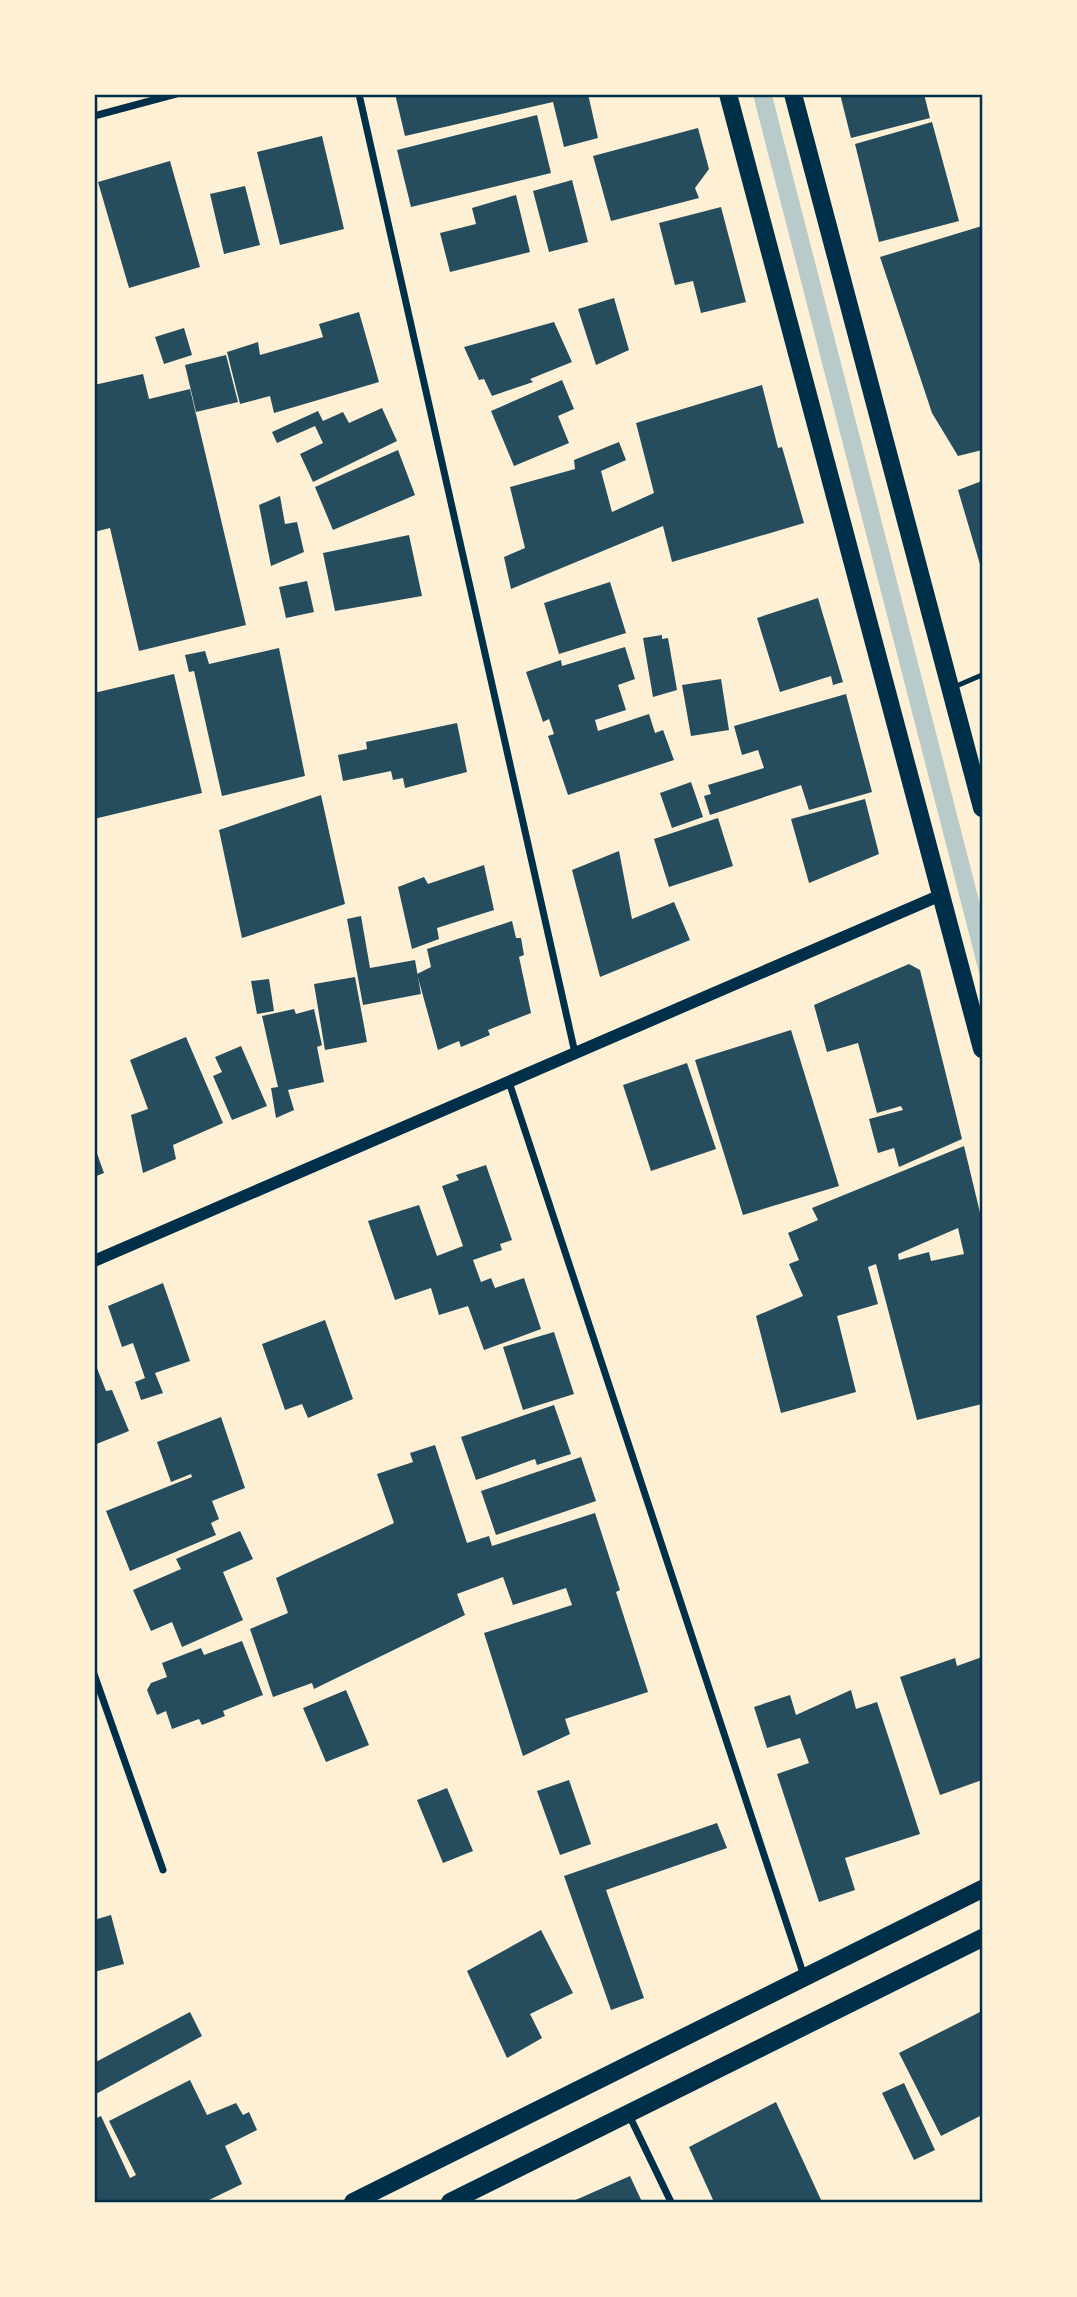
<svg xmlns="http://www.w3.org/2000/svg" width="1077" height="2297" viewBox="0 0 1077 2297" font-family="Roboto,sans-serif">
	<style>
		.green { fill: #b9caca }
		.building { fill: #264d5e; fill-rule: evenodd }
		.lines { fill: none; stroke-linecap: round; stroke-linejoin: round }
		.service { stroke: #003049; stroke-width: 5 }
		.minor { stroke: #003049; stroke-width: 7 }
		.tertiary { stroke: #003049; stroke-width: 12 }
		.primary { stroke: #003049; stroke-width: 18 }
		.neatline { fill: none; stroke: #003049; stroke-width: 2.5 }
	</style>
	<rect width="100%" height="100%" fill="#fdf0d5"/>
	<path class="green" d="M753,95H772L982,912V984Z"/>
	<g class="building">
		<path d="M395,94H588L598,138L564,147L553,102L405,136Z"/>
		<path d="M840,94H924L930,118L851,138Z"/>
		<path d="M537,115L551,173L411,207L397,150Z"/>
		<path d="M932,122L959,221L879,242L855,144Z"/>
		<path d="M698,128L709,169L695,188L699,198L611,221L593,156Z"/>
		<path d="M322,136L344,229L280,245L257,152Z"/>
		<path d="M170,161L200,267L129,288L98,182Z"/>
		<path d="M572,180L588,242L549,252L533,191Z"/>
		<path d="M245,186L260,245L224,254L210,194Z"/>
		<path d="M516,195L530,252L450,272L440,233L476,224L472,208Z"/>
		<path d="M721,207L746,302L701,313L693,281L675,285L659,223Z"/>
		<path d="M982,226V450L958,456L932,413L880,257Z"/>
		<path d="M614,298L629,350L596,365L578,309Z"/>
		<path d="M359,312L379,382L274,413L270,396L240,404L227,352L258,342L260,355L323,337L319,324Z"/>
		<path d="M554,322L572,362L530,379L533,382L492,396L484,379L479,380L464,347Z"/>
		<path d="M184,328L192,355L164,364L155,337Z"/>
		<path d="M226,355L238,402L196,412L185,365Z"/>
		<path d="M143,374L149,399L190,389L246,625L139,651L110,528L94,532V385Z"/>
		<path d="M562,380L574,409L558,416L569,443L514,466L491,411Z"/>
		<path d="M762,385L778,448L782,447L804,523L672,562L663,526L511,589L504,557L525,548L510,487L575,469L574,460L619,442L626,460L601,471L612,512L654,493L636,423Z"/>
		<path d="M382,408L397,441L313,482L300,454L323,443L315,426L277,443L272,432L318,411L323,421L343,412L349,423Z"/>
		<path d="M398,450L415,495L333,530L315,487Z"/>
		<path d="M982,481V571L958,490Z"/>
		<path d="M280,496L285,524L297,522L304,552L271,566L259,505Z"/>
		<path d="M409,535L422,596L335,611L323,553Z"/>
		<path d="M307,581L314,612L286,618L279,587Z"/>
		<path d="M610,582L626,633L559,654L544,603Z"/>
		<path d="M818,598L843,682L833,685L831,676L780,692L757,618Z"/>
		<path d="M662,635V639L668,638L677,690L653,697L643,638Z"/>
		<path d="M625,647L635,679L618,685L626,710L595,720L598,731L649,714L655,733L663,730L674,760L568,795L548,736L554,734L549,719L543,722L526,672L561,660L562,666Z"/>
		<path d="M279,648L305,776L222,796L194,671L189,672L185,655L205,651L209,664Z"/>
		<path d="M174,674L202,793L94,819V693Z"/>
		<path d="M721,679L729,730L691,736L682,685Z"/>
		<path d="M846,694L872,792L809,810L801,785L710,815L704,796L711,794L708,785L764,768L758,750L742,755L734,726Z"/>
		<path d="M457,723L467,772L405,788L403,778L393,780L391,771L343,781L338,755L367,749L366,742Z"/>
		<path d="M691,782L703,817L672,828L660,793Z"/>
		<path d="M321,795L345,904L242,938L219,830Z"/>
		<path d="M865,799L879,854L809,883L791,819Z"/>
		<path d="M718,818L733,866L669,887L654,839Z"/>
		<path d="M619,851L632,919L674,902L690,940L600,977L572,870Z"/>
		<path d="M484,865L494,910L437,928L439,939L412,949L398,887L424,877L428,884Z"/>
		<path d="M361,916L370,968L415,960L421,994L363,1005L347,919Z"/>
		<path d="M512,921L516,938H521L524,955L519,957L531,1013L488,1030L490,1035L461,1047L459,1041L438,1050L417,974L431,967L427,949Z"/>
		<path d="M909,964L920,970L962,1139L899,1167L894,1148L878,1153L869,1119L903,1110L901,1106L877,1113L858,1043L827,1052L814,1005Z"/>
		<path d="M355,977L367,1042L325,1050L314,984Z"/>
		<path d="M269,979L274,1011L257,1014L251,981Z"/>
		<path d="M294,1009L296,1014L314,1009L322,1045L317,1047L324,1082L288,1090L294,1110L276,1118L271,1088L278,1087L262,1016Z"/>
		<path d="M791,1030L839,1186L743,1215L695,1060Z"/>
		<path d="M186,1037L223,1123L173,1145L176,1159L143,1173L131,1115L148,1109L130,1060Z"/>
		<path d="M241,1046L267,1106L232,1120L213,1076L222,1072L215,1057Z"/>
		<path d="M687,1063L716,1149L651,1171L623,1085Z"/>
		<path d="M964,1146L982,1221V1404L917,1420L876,1264L868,1267L878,1304L837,1316L856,1392L781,1413L756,1316L803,1296L789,1264L799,1260L788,1233L818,1220L812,1208ZM958,1228L964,1254L931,1261L929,1252L899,1260L898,1254Z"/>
		<path d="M95,1148L104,1173L94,1177V1149Z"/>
		<path d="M486,1165L512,1240L500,1244L502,1250L473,1260L481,1282L491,1278L495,1288L524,1278L541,1329L484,1350L468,1306L439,1315L431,1288L395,1300L368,1221L419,1205L437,1256L463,1246L442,1186L459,1180L456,1175Z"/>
		<path d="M163,1283L190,1361L155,1373L163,1393L141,1400L135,1382L145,1378L133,1343L122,1347L108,1306Z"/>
		<path d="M325,1320L353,1399L308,1418L302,1404L285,1410L262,1344Z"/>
		<path d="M554,1332L574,1394L523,1410L503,1347Z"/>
		<path d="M95,1363L106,1391L112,1390L129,1431L94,1445Z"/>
		<path d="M554,1405L571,1454L537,1465L535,1459L476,1480L461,1437Z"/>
		<path d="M221,1417L245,1488L212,1501L219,1519L211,1523L216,1535L130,1571L106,1511L192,1477L191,1474L171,1482L157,1442Z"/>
		<path d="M435,1445L467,1543L489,1536L492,1546L595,1513L620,1590L616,1592L648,1692L565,1719L570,1734L523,1756L484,1633L572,1605L566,1588L513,1605L503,1577L457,1594L465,1615L314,1689L312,1683L273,1697L250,1629L288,1613L276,1578L394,1523L377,1474L413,1462L410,1453Z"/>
		<path d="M581,1457L596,1501L496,1535L481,1491Z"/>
		<path d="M240,1531L253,1559L223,1572L243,1620L182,1647L172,1622L151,1631L133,1590L181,1569L176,1559Z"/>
		<path d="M242,1641L263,1695L223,1711L225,1716L202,1725L199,1719L172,1729L166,1711L157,1715L147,1690L151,1683L167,1677L162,1663L201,1648L204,1655Z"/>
		<path d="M982,1657V1780L940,1795L900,1677L955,1658L957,1666Z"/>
		<path d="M346,1690L369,1745L326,1762L303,1708Z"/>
		<path d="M851,1690L856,1709L877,1702L920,1834L845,1858L855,1890L819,1902L777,1774L809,1763L800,1738L767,1748L754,1707L790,1695L796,1715Z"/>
		<path d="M569,1780L591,1844L560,1855L537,1791Z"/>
		<path d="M447,1788L473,1851L443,1863L417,1800Z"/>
		<path d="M717,1823L727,1848L606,1890L644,1998L611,2010L564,1876Z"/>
		<path d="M111,1915L124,1964L94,1972V1920Z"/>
		<path d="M541,1930L573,1993L530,2014L542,2038L507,2058L467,1971Z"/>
		<path d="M982,2011V2115L941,2136L899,2053Z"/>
		<path d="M190,2012L202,2036L94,2095V2063Z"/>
		<path d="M190,2080L207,2115L236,2103L243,2115L249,2112L257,2130L225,2146L242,2184L205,2202H94V2119L101,2116L130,2178L136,2175L109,2121Z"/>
		<path d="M904,2083L935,2150L914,2160L882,2093Z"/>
		<path d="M776,2102L822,2202H714L689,2147Z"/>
		<path d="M630,2176L642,2202H571Z"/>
	</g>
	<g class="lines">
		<path class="service" d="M954,687L982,675"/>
		<g class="minor">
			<path d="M359,94L575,1053"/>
			<path d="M94,116L176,94"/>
			<path d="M509,1082L804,1976"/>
			<path d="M94,1674L163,1870"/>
			<path d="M629,2115L671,2202"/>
		</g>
		<path class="tertiary" d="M94,1261L941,895"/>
		<g class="primary">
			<path d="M728,94L982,1049"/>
			<path d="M793,94L982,808"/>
			<path d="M353,2202L982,1889"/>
			<path d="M450,2202L982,1938"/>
		</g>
	</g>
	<rect width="1077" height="2297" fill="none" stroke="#fdf0d5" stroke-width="192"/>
	<rect x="96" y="96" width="885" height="2105" class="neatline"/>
</svg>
